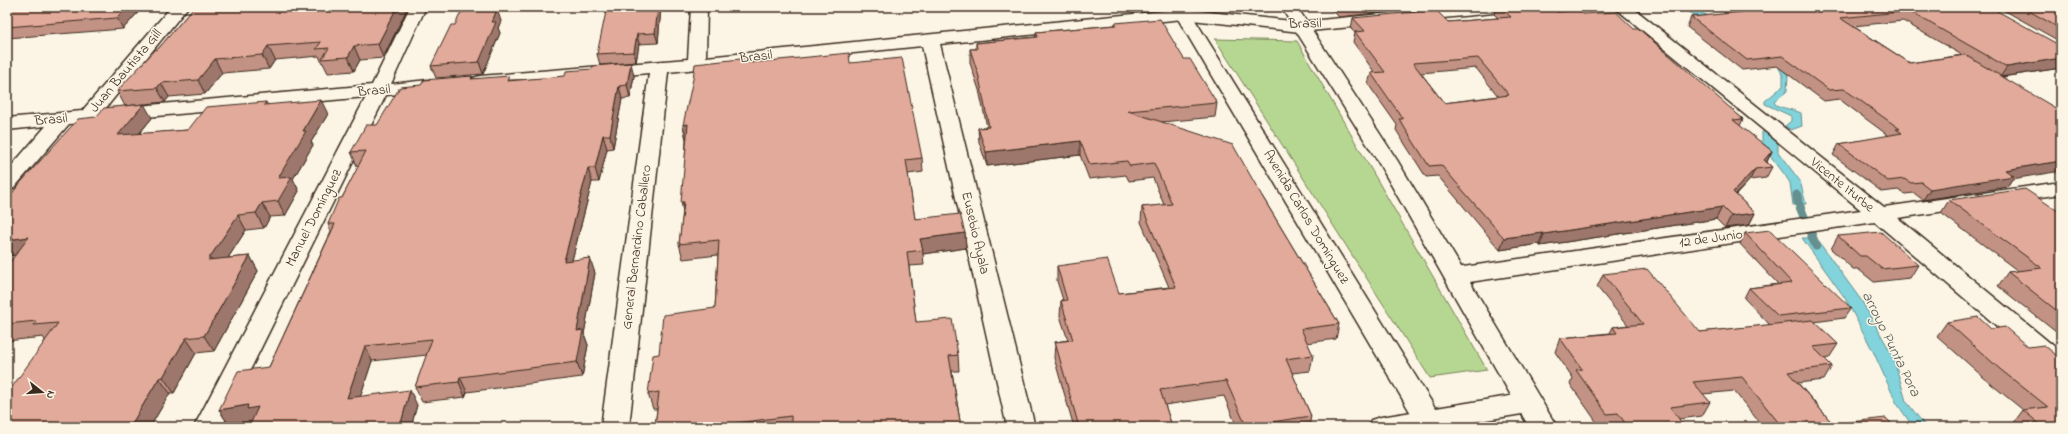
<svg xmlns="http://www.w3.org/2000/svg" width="2068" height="434" viewBox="0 0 2068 434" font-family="'Indie Flower',sans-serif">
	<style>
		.green { fill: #b6d791; stroke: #788058 }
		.water { fill: #82d3db; stroke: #668f8f }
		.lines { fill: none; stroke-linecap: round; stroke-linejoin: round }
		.stream { stroke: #668f8f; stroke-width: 9 }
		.street-casing { stroke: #3b2a1e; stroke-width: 3 }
		.secondary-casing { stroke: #3b2a1e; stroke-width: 3 }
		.street { fill: #fcf5e5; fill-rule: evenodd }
		.secondary { fill: #fcf5e5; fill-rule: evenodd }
		.wall { fill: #c29284; stroke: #3b2a1e; fill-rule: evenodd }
		.shaded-wall { fill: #9e776c; stroke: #3b2a1e }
		.building { fill: #e2aa9a; stroke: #3b2a1e; fill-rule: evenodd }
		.labels { text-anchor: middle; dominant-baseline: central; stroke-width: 3; stroke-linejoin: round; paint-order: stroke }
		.street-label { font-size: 14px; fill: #3b2a1e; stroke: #fcf5e5 }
		.water-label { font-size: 15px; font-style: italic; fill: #4d544d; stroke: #fcf5e5 }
	</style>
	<rect width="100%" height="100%" fill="#fcf5e5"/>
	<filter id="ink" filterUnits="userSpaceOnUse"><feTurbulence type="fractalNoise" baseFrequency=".025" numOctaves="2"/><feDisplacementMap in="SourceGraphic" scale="8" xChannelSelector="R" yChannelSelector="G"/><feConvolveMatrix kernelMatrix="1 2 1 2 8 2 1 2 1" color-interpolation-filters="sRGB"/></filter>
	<g filter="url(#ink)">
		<path class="green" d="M1215,39L1297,41L1487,370L1430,378Z"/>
		<g class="water">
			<path d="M1676,7C1710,7 1757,47 1785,67L1788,76L1787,91L1774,102L1776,105C1784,109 1793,109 1801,113L1802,126L1791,130L1785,126L1791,121V116L1765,104V101L1783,86V76L1778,66L1720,26Z"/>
			<path d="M1767,131L1778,140V152L1800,181L1806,204L1793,205L1790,183L1785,175L1762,145V132Z"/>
			<path d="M1802,238H1816L1861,300L1893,356L1906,401L1926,427H1913L1896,402L1873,351L1845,298Z"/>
		</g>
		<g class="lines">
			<path class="stream" d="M1797,195L1798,202L1816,246"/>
			<g class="street-casing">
				<g id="street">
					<path d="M171,7H188L105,109L372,85L410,7H426L391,84L428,80L435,82L437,86L435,90L428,92L386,95L222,427H194L366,97L69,124L14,188L7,190V171L46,126L7,130V118L82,111Z"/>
					<path d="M691,7H707L706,57L1183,9L1300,22L1452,7H1512L1510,11L1504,12L1300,32L1183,19L940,44L1035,427H1007L922,46L668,72L629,427H601L649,73L480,88L473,86L471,82L473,78L480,76L688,59Z"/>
					<path d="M1614,7H1632L1884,207L2061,182V194L1898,218L2061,352V375L2052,373L1875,222L1456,284L1448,281L1444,276L1448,271L1456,268L1861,210Z"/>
					<path d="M1528,393L1537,396L1541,403L1537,410L1528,413L1443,427H1367L1371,420L1381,417Z"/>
				</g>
			</g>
			<g class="secondary-casing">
				<g id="secondary">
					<path d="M1171,7H1187L1447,427H1419Z"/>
					<path d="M1281,7H1297L1397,160L1557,427H1529L1377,160Z"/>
				</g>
			</g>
			<use href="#street" class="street"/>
			<use href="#secondary" class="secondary"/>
		</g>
		<g class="wall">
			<path d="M7,7H143L123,29L7,38Z"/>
			<path d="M194,7H405L406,11L383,58L360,60L354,71L328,73L323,63H322L319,56L275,60L269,69L222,73L205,94L169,97L165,102L125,106L117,91L158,49Z"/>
			<path d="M661,7L658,43L639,44L636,62L600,65L597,54Z"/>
			<path d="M1329,7H1422V8L1339,17Z"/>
			<path d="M1496,7H1551L1557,12L1583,14L1634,29L1743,119L1740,126L1772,151L1767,162L1772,167L1766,178L1750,180L1736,195L1755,213L1749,225L1725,228L1716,219L1540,246L1539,244L1500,250L1438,176L1426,177L1396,130L1397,125L1368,84L1371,73H1375L1353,42L1355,33L1351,29L1353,18L1448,22L1498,18L1494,14ZM1476,68L1498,96L1444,103L1421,73Z"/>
			<path d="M1727,7H1990L2061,68L2002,77L2012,179L2007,187L1923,200L1914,193L1905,194L1898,190L1882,192L1833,155L1839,144L1889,136L1839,99L1824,101L1777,66L1742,70L1687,27L1691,17L1726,14L1724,12ZM1903,21L1962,55L1910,63L1853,26Z"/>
			<path d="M1998,7H2061V42Z"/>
			<path d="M501,21L498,28L500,33L483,74L436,78L431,66Z"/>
			<path d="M1115,23L1184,59L1217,103L1215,117L1162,122L1262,196L1339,324L1336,339L1307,343L1313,355L1310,371L1292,373L1311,416L1309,427H1237L1224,396L1165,405L1171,423V427H1074L1054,358L1055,342L1068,340L1060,316L1061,301L1063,300L1057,281V266L1119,293L1169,287L1141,222L1142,207L1164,205L1153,178L1129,181L1126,175L1089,179L1080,155L987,166L979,142L978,128L987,127L979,90L970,63V49H976V43L1036,37V32L1115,25Z"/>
			<path d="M750,63H850L922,158L923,172L908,174L915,219L965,233L966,248L923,254L924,265L909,266L916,322L958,355L959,371H952L961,427H655L657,409H653L648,394L659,354L715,308L718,255L683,259L679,244L683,212L686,139L683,125Z"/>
			<path d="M472,76L473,79L510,80L634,76L630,98L622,99L613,148L607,149L599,182H592L572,260L595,273L584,334L588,345L582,377L467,392L465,397L422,402L415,387L427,355L372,361L360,397L417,405L411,427H249L252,421L229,425L219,410L269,367L331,232L328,224L359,166H357L351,152L377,125L421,85Z"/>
			<path d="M266,102L268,105L328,114L311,142L313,145L293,179L299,191L285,216L270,217L264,228L246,230L228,258L250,256L258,271L214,351L196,353L174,393H170L150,427H7L45,340L43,337L7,341V266L16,255L7,256V200L152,118L139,134L188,130Z"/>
			<path d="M1949,200L2061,213V336L1998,286L2008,272L2018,271L1941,213Z"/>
			<path d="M1745,233L1851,308L1844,318L1814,322L1838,344L1829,358L1825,359L1832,366L1824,380L1798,383L1833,424L1895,427H1763L1734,391L1703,394L1710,402L1702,416L1679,419L1685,427H1600L1570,384L1573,378L1555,352L1560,338L1610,333L1613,327L1628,325L1597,287L1603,274L1700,332L1770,325L1744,298L1749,288L1778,284L1740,244Z"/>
			<path d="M1838,236L1918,265L1910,278L1874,282L1858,269H1853L1831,249Z"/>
			<path d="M1947,322L1991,329L2028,347L2061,427H2015L2012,425L2023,410L1991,384L1937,336Z"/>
		</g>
		<g class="shaded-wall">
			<path d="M128,7H143L123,29L117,18Z"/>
			<path d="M397,7H405L406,11L383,58L378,44Z"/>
			<path d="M658,7H661L658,43L655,33Z"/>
			<path d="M497,9L501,21L498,28L500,33L483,74L479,62L492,22Z"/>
			<path d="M637,34L639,44L636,62L634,52Z"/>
			<path d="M268,46L275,60L269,69L262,55Z"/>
			<path d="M354,46L360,60L354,71L348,57Z"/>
			<path d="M2061,58V68L2000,77L2007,67Z"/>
			<path d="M215,59L222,73L205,94L198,80Z"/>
			<path d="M631,63L634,76L630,98L627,85Z"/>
			<path d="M161,83L169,97L165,102L157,88Z"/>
			<path d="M619,86L622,99L613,148L610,135Z"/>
			<path d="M321,100L328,114L311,142L313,145L293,179L299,191L285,216L278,201V178L303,131Z"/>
			<path d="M144,104L152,118L126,149L118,135Z"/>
			<path d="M688,124L691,138L686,139L683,125Z"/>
			<path d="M603,135L607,149L599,182L595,168Z"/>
			<path d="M1080,141V155L987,166L986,152Z"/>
			<path d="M1772,151L1766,163L1764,160Z"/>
			<path d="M2061,161V171L2012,179L2007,187L1923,200L1930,189L2005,170Z"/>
			<path d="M588,168L592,182L568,276L564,261Z"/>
			<path d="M1755,169L1750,180L1727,203L1733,192Z"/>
			<path d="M681,202H684V217Z"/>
			<path d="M262,203L270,217L264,228L256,213Z"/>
			<path d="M1722,207L1716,219L1540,246L1544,234Z"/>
			<path d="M1755,213L1749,225L1725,228L1731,216Z"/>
			<path d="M238,215L246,230L217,275L208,260Z"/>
			<path d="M965,233L966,248L923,254L920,239Z"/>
			<path d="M1543,233L1539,244L1500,250L1504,238Z"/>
			<path d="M29,237L40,252L7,256V240Z"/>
			<path d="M250,256L258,271L214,351L204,336Z"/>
			<path d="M590,258L595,273L584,334L588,345L582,377L577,362V331Z"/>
			<path d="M186,338L196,353L174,393L163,377Z"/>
			<path d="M365,346L372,361L355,413L347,398Z"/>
			<path d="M460,377L467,392L465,397L459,382Z"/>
			<path d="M159,378L170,393L150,427H130Z"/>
			<path d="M410,390L417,405L411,427H400Z"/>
			<path d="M248,405L258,407L254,421L229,425L219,410Z"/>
		</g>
		<g class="building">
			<path d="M7,7H128L117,18L7,27Z"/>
			<path d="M194,7H397L378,44L354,46L348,57L322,59L329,48L316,49L321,42L268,46L262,55L215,59L198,80L161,83L157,88L117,91L155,50L158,49Z"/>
			<path d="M607,7H658L655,33L637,34L634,52L597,54Z"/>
			<path d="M1500,7H1551L1557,12L1578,10L1583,14L1616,12L1634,29H1639L1743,119L1733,120L1772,151L1764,160L1772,167L1755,169L1733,192L1755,213L1731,216L1722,207L1544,234L1543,233L1504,238L1441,165L1429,166L1399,119H1403L1371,73L1385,72L1355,32L1365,31L1353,18L1436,10L1448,22L1511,17ZM1478,58L1509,95L1444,103L1413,63Z"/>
			<path d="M1735,7H1990L2061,46V58L2007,67L1909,11L1840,18L1910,63L1965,55L2059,110H2061V161L2005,170L2014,176L1930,189L1921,182L1911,183L1904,179L1888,181L1839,144L1902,133L1896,129H1900L1844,89L1829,90L1782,56L1747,60L1691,17L1742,12Z"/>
			<path d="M2022,7H2061V29Z"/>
			<path d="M497,9L492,22H496L479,62L431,66L451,25H455L461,12Z"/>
			<path d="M1160,19L1184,59H1190L1217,103L1128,111L1233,145L1262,196L1339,324L1301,329L1313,355L1286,359L1311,416L1246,426L1226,381L1160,390L1171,423L1145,427H1079L1055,342L1073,340L1061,301L1067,300L1057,266L1107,259L1119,293L1176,287L1142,207L1172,204L1154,163L1130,166L1127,161L1090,165L1080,141L986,152L978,128L989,127L979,77L970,49H977L976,43L1038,37L1036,32L1116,25L1115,23Z"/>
			<path d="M849,53L850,63L902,58L922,158L906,160L915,219L960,214L965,233L920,239L923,250L907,252L916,322L952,319L958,355L949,356L961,427H791V416L736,423V427H655L659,392L648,394L653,355L659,354L663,315L715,308L719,240L679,244L684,202H681L688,124L683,125L693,79L695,64L749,58V63Z"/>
			<path d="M631,63L627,85L619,86L610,135H603L595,168H588L564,261L590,258L577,331L583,330L577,362L460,377L459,382L415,387L432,339L365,346L347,398L410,390L400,427H249L258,407L247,409L248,405L219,410L238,371L269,367L335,224H328L339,198H342L366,151L351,152L366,125H377L400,87L421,85L424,80L472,76L471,79L509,76L507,81L565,76L566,71L592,69L593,66Z"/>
			<path d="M321,100L303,131H306L278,178L292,177L278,201L262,203L256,213L238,215L208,260L250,256L204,336L186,338L163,377L159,378L130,427H7V394L58,323L34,325L36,321L7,324V266L29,237L7,240V200L21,182L78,119L96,117L104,108L144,104L118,135L188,130L206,107L266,102L264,105Z"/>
			<path d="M2025,189L2061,213V314L2008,272L2042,268L1949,200Z"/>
			<path d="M1770,230L1851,308L1778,316L1749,288L1792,283L1745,233Z"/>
			<path d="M1881,232L1918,265L1882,269L1866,256H1860L1838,236Z"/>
			<path d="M1647,269L1700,332L1813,320L1838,344L1813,347L1832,366L1788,372L1833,424L1886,418L1895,427H1829L1827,425L1805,427H1782L1742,377L1693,382L1710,402L1670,407L1685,427H1628L1618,413L1607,414L1576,370L1582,369L1560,338L1617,333L1613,327L1643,324L1603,274Z"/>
			<path d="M1978,317L1991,329L2005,327L2028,347L2044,345L2061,359V427H2043L2023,410L2048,407L2001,370L1947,322Z"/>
			<path d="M485,423L484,427H450Z"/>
		</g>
	</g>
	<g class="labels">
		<g class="street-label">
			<text transform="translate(1305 24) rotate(-1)">Brasil</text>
			<text transform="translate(756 57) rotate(-6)">Brasil</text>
			<text transform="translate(126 71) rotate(-50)">Juan Bautista Gill</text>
			<text transform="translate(374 91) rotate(-5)">Brasil</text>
			<text transform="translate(51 120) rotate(-5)">Brasil</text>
			<text transform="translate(1842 185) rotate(39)">Vicente Iturbe</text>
			<text transform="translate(1306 217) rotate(59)">Avenida Carlos Dominguez</text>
			<text transform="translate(314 218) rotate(-63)">Manuel Domínguez</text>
			<text transform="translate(975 233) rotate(77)">Eusebio Ayala</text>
			<text transform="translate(1711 239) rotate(-8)">12 de Junio</text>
			<text transform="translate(637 247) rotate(-83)">General Bernardino Caballero</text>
		</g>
		<g class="water-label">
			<text transform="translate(1891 344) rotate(64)">arroyo Punta Pora</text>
		</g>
	</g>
	<rect width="2068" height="434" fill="none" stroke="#fcf5e5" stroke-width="24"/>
	<rect x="12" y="12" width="2044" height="410" fill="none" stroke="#3b2a1e" stroke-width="1.5" filter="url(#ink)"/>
	<g transform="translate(42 392) rotate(107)" stroke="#fcf5e5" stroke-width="3" paint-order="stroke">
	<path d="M0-3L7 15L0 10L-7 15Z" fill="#3b2a1e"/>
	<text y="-6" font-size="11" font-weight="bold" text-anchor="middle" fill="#3b2a1e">N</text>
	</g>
</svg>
